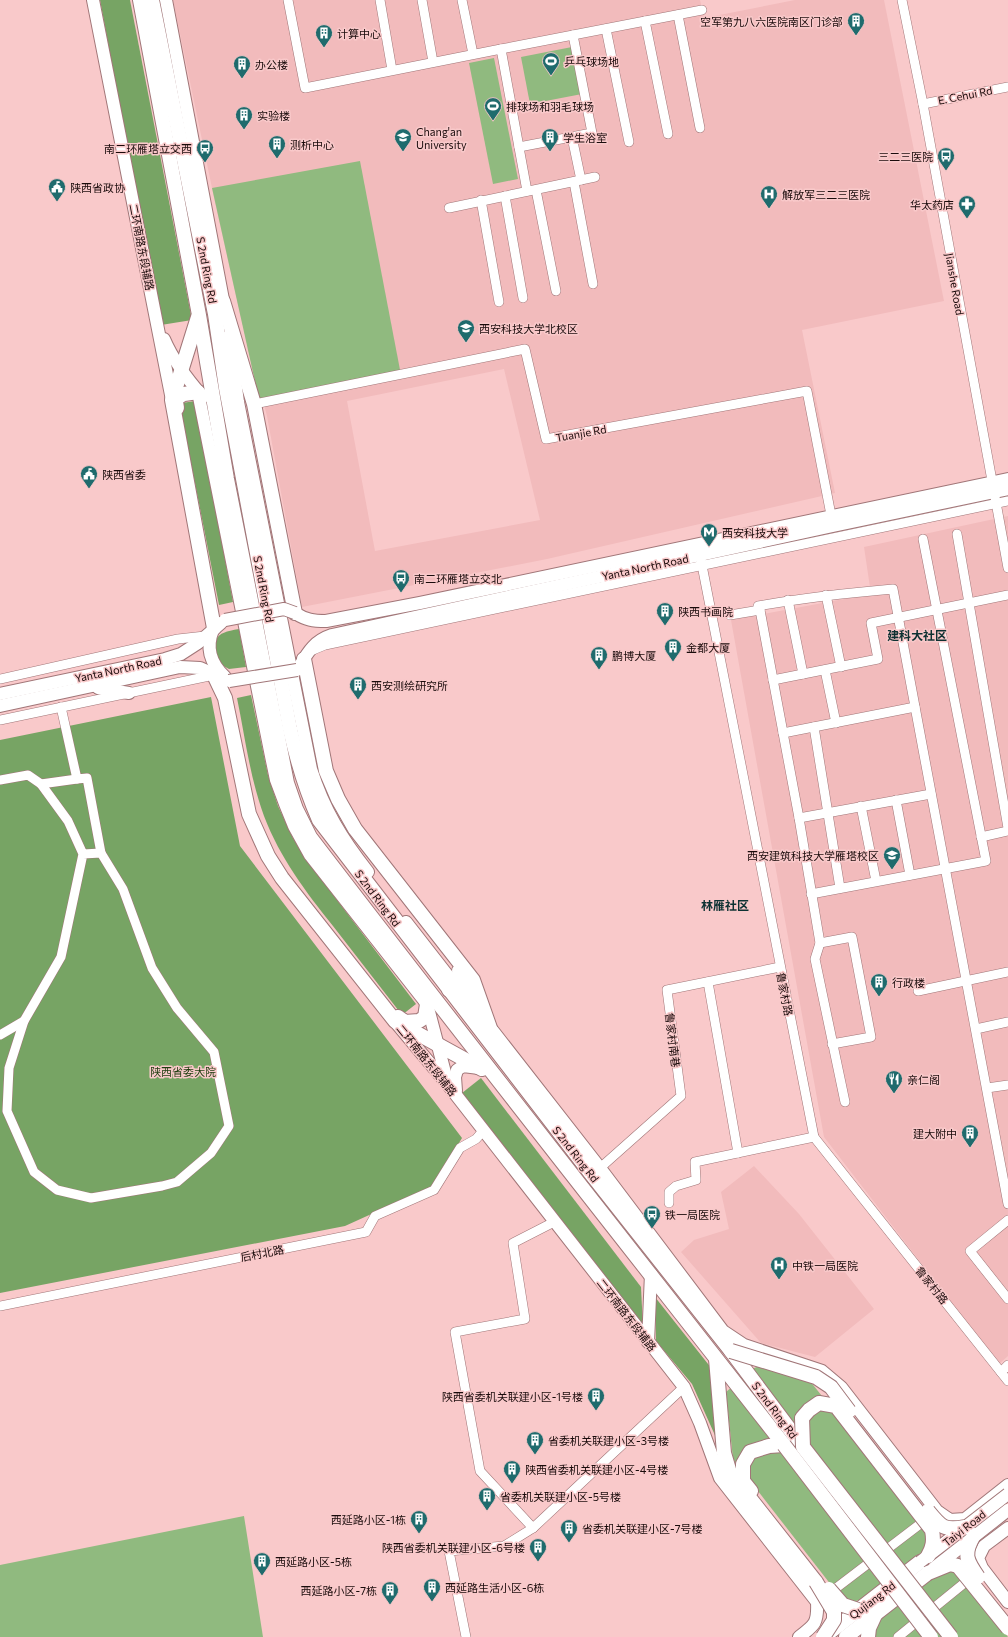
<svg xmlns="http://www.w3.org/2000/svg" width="1008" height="1637" viewBox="0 0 1008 1637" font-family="Commissioner,'Noto Sans SC',sans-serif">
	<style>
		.built { fill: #f2bbbc; fill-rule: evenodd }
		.green { fill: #90ba7f }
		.forest { fill: #77a464 }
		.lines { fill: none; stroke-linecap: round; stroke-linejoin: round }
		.minor-casing { stroke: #a17678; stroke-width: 10 }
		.major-casing { stroke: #a17678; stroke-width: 14 }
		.highway-casing { stroke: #a17678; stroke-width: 16 }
		.minor { stroke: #fff; stroke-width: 9 }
		.major { stroke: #fff; stroke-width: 12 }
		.highway { stroke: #fff; stroke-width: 14 }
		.major-bridge-casing { stroke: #a17678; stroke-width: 14; stroke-linecap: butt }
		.highway-bridge-casing { stroke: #a17678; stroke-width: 16; stroke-linecap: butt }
		.major-bridge { stroke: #fff; stroke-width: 12 }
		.highway-bridge { stroke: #fff; stroke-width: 14 }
		.labels { text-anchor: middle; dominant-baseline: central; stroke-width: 3; stroke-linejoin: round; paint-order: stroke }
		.poi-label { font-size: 11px; fill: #1a0b0b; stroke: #f9c9ca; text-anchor: start }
		.street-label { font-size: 11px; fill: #1a0b0b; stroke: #f9c9ca }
		.park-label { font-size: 11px; fill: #1d3c0e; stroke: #f9c9ca }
		.neighbourhood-label { font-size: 12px; font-weight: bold; fill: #0d3132; stroke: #f9c9ca }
	</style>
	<rect width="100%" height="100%" fill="#f9c9ca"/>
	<g class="built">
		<path d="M173,0H700L704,18L795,0H884L944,301L802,330L835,493L547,559L302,607L267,416L241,318L212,188ZM504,369L540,520L375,551L347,401Z"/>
		<path d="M1008,516V1356L999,1364L824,1137L731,620L871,594L864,547Z"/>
		<path d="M754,1166L799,1214L874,1309L815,1357L761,1343L681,1252L694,1240L729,1229L721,1192Z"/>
	</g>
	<g class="green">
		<path d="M572,47L582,94L530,104L521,57Z"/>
		<path d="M494,58L518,179L493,184L469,63Z"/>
		<path d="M360,161L401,375L260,404L212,188Z"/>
		<path d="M762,1365L810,1381L929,1531L927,1548L865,1598L853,1602L842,1599L733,1459L726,1392L754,1368Z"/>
		<path d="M244,1516L263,1637H0V1565Z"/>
		<path d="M946,1569L960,1574L1008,1637H870L875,1623L940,1571Z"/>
	</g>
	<g class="forest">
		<path d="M100,0H130L192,320L161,325Z"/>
		<path d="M195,401L233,602L219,605L180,407L182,403Z"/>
		<path d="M239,629L246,667L229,669L218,663C213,639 213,633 239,629Z"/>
		<path d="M251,695L268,775L278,806L293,838L315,871L416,1004L402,1015C379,985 356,956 333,926C306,892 280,858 264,816C250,778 245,737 237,698Z"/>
		<path d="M211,697L240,846L462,1138L433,1186L345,1226L0,1293V740Z"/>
		<path d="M481,1078L641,1287L643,1328L462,1093Z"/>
		<path d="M655,1297L712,1369L718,1442L692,1384L656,1341Z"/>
	</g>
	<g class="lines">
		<g class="minor-casing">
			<g id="minor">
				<path d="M288,0L305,88L501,49L527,191"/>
				<path d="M380,0L392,70"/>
				<path d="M422,0L433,62"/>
				<path d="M462,0L473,54"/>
				<path d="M902,0L923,104L1008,568"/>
				<path d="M678,15L700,128"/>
				<path d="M645,21L668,134"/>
				<path d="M606,29L629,142"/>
				<path d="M501,49L702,10"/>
				<path d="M923,104L1008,87"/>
				<path d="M572,137L581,180"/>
				<path d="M519,147L592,133L573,35"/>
				<path d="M574,182L593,284"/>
				<path d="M536,190L556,291"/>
				<path d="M505,196L523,298"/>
				<path d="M481,200L499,302"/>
				<path d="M449,208L595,177"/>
				<path d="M254,404L525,349L546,439L807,391L831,515"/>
				<path d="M957,534L1008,828"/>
				<path d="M699,550L814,1137L1008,1381"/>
				<path d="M826,595L841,667"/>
				<path d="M788,600L803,674"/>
				<path d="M760,610L758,606C803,598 847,593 893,589L1008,1204"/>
				<path d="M730,615L760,610L799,818L820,943L815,959L845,1102"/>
				<path d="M313,650L325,645L1008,501"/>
				<path d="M825,670L836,723"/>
				<path d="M0,679L178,639L205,636"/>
				<path d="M773,680L878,659L871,623L1008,595"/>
				<path d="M61,707L77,779L87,778L101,853"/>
				<path d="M0,720L214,675"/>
				<path d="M814,727L840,888"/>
				<path d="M783,733L915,707"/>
				<path d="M0,780L28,775L41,784L77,779"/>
				<path d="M41,784L68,821L83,854L61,957L24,1021L9,1068L7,1111L34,1172L57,1190L91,1198L162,1186L177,1182L211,1153L229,1126L214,1052L177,1008L152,968L123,889L101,853L83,854"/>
				<path d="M896,800L910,875"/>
				<path d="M861,806L876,881"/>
				<path d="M799,818L931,794"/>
				<path d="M981,837L1008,831"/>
				<path d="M811,894L986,861L923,539"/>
				<path d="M820,943L852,937L871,1037L832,1044"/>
				<path d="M708,982L738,1153"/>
				<path d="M918,991L1008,972"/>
				<path d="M976,1029L1008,1022"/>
				<path d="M0,1035L24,1021"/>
				<path d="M987,1088L1008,1085"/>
				<path d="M600,1168L681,1096L667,990L780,967"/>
				<path d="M669,1203V1192L676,1186L696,1180L695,1162L814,1137"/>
				<path d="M1008,1220L970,1251L1008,1299"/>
				<path d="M0,1306L366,1232L375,1216L434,1190L460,1148L476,1139L483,1131"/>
				<path d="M1001,1372L1008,1365"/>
				<path d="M533,1528L480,1471L455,1332L525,1319L513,1243L554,1222"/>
				<path d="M827,1595L928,1518"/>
				<path d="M466,1637L449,1551L504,1546L533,1528L684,1387"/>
				<path d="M898,1637L973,1576"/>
			</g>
		</g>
		<g class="major-casing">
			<g id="major">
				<path d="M93,0L172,400"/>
				<path d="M166,0L225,310"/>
				<path d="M229,336L238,402L311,769C324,810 342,839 368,872"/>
				<path d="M164,339C173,360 188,380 203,397"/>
				<path d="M198,392L271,756L276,780L285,804L294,826L310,855L427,1004L448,1084"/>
				<path d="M295,613C306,620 313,621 326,621L420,603L1008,479"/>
				<path d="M213,630C205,649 211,664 225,677"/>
				<path d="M299,667C308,652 314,641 332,635L833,526L1008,489"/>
				<path d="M98,688L129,693"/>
				<path d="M0,694L165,659L181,654L198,643L221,623"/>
				<path d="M0,706L180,667L200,668L223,678"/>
				<path d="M406,922L452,981L463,990L483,1018"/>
				<path d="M397,1024L449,1086L684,1387L700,1423L720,1478L817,1602C818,1623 815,1625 799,1637"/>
				<path d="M493,1031L600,1168L723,1331L744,1345L822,1371L841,1387L937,1511L950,1520L965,1519L1008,1485"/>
				<path d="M456,1091L455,1077L457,1070L463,1066L479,1068"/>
				<path d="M648,1342L651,1274"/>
				<path d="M1008,1528L984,1546L978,1558L982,1568L1008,1602"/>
			</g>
		</g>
		<g class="highway-casing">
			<g id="highway">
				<path d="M140,0L199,315L227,479L287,783L296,809L310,837C466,1041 626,1243 784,1445"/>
				<path d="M152,0L215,314L226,388L290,729C297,761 306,790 319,820L592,1175L731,1351L803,1447"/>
				<path d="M223,301L254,404L295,613"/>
				<path d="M198,317L172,400L214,628"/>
				<path d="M177,408L176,402L178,397L184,394L198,392"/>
				<path d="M304,659L326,771L338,799L355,829L473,980L496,1045"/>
				<path d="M214,675L225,698L249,814L268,856L282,878L395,1021L482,1069"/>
				<path d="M449,990C459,994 465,992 466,980L459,971"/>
				<path d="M398,1017L405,1022L419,1021L425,1017L427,1004L422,989"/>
				<path d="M716,1359L724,1453L730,1473L816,1582"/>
				<path d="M751,1491L743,1481V1464L750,1452L769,1446L784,1445"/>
				<path d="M825,1636L920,1562"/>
				<path d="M846,1637L928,1573"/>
				<path d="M868,1637L869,1628L875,1615"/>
			</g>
		</g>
		<use href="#minor" class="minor"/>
		<use href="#major" class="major"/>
		<use href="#highway" class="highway"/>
		<g class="major-bridge-casing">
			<g id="major-bridge">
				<path d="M225,620L284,609L295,613"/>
				<path d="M229,681L297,670"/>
				<path d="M920,1562L1008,1494"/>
				<path d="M934,1568L1008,1510"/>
			</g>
		</g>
		<g class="highway-bridge-casing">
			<g id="highway-bridge">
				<path d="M731,1351L816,1377L831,1387L849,1411"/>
				<path d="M784,1445L931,1637"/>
				<path d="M928,1511C941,1527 944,1531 965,1527"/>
				<path d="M974,1535C963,1554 966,1560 978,1577"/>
				<path d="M928,1556C933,1547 934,1541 932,1530L836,1406L819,1403L809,1410L802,1418L803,1447L951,1637"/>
				<path d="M928,1573L950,1564L958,1566L1008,1628"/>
				<path d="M816,1582L834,1612V1620L823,1637"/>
				<path d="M829,1589L843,1605L858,1610"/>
			</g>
		</g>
		<use href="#major-bridge" class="major-bridge"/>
		<use href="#highway-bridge" class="highway-bridge"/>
	</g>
	<defs>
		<g id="building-pin" transform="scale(0.9)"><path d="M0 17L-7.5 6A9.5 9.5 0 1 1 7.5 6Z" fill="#1f6b6d" stroke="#f9c9ca"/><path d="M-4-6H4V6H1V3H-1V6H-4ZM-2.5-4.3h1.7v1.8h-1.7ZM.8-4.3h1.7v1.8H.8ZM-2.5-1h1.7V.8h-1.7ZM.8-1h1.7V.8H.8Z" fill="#fff"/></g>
		<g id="stadium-pin" transform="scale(0.9)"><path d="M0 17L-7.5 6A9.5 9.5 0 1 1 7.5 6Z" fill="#1f6b6d" stroke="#f9c9ca"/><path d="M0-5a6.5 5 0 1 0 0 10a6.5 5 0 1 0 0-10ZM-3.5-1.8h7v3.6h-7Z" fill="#fff"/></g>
		<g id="university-pin" transform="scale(0.9)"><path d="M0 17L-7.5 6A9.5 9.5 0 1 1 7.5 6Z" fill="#1f6b6d" stroke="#f9c9ca"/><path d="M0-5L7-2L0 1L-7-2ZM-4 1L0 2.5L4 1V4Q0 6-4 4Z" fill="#fff"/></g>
		<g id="bus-pin" transform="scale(0.9)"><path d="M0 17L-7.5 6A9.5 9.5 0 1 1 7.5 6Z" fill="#1f6b6d" stroke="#f9c9ca"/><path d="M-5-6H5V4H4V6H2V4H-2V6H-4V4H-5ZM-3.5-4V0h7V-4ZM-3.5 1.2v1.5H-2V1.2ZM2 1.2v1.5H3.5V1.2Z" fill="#fff"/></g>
		<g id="civic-pin" transform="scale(0.9)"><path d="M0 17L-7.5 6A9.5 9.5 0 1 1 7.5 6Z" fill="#1f6b6d" stroke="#f9c9ca"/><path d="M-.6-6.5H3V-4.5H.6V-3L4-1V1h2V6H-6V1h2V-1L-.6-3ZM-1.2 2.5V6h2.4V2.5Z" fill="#fff"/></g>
		<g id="hospital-pin" transform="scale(0.9)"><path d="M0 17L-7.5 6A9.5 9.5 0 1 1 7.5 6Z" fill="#1f6b6d" stroke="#f9c9ca"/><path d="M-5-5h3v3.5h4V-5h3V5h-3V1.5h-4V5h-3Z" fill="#fff"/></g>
		<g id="pharmacy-pin" transform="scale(0.9)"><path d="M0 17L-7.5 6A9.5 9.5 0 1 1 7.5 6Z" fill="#1f6b6d" stroke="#f9c9ca"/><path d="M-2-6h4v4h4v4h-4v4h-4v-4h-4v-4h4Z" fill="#fff"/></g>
		<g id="metro-pin" transform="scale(0.9)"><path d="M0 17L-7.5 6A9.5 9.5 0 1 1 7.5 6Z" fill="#1f6b6d" stroke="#f9c9ca"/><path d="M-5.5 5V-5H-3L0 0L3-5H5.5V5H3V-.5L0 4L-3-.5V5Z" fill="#fff"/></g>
		<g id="restaurant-pin" transform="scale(0.9)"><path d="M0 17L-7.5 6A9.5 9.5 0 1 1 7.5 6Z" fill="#1f6b6d" stroke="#f9c9ca"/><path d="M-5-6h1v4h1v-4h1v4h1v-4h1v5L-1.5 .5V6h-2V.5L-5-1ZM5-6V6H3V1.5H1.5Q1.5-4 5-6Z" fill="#fff"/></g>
	</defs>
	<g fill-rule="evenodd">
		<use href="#building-pin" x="856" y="21"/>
		<use href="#building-pin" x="324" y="33"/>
		<use href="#stadium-pin" x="551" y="61"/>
		<use href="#building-pin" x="242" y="64"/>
		<use href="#stadium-pin" x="493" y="106"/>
		<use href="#building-pin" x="244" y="115"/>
		<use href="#university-pin" x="403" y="137"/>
		<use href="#building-pin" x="550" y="137"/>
		<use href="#building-pin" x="277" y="144"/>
		<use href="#bus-pin" x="205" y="148"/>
		<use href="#bus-pin" x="946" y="156"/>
		<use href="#civic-pin" x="57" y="187"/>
		<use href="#hospital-pin" x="769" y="194"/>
		<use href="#pharmacy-pin" x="967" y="204"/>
		<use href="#university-pin" x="466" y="328"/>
		<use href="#civic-pin" x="89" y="474"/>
		<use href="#metro-pin" x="709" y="532"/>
		<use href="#bus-pin" x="401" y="578"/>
		<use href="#building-pin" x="665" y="611"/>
		<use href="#building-pin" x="673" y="647"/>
		<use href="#building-pin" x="599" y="655"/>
		<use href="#building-pin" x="358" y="685"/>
		<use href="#university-pin" x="892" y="855"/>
		<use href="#building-pin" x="879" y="982"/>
		<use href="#restaurant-pin" x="894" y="1079"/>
		<use href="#building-pin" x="970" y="1133"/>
		<use href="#bus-pin" x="652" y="1214"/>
		<use href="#hospital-pin" x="779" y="1265"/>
		<use href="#building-pin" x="596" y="1396"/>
		<use href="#building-pin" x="535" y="1440"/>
		<use href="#building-pin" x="512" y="1469"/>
		<use href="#building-pin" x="487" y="1496"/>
		<use href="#building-pin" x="419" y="1519"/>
		<use href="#building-pin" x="569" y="1528"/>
		<use href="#building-pin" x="538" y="1547"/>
		<use href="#building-pin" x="262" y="1561"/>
		<use href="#building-pin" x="432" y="1587"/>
		<use href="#building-pin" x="390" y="1590"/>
	</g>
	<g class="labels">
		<g class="poi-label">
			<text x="843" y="21" text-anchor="end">空军第九八六医院南区门诊部</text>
			<text x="337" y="33">计算中心</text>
			<text x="564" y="61">乒乓球场地</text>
			<text x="255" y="64">办公楼</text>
			<text x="506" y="106">排球场和羽毛球场</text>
			<text x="257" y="115">实验楼</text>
			<text x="416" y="131">Chang'an<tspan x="416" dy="13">University</tspan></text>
			<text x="563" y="137">学生浴室</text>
			<text x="290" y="144">测析中心</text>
			<text x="192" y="148" text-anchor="end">南二环雁塔立交西</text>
			<text x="933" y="156" text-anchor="end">三二三医院</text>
			<text x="70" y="187">陕西省政协</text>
			<text x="782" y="194">解放军三二三医院</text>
			<text x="954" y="204" text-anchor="end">华太药店</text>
			<text x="479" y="328">西安科技大学北校区</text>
			<text x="102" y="474">陕西省委</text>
			<text x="722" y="532">西安科技大学</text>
			<text x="414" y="578">南二环雁塔立交北</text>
			<text x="678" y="611">陕西书画院</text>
			<text x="686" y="647">金都大厦</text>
			<text x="612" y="655">鹏博大厦</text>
			<text x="371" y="685">西安测绘研究所</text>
			<text x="879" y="855" text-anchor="end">西安建筑科技大学雁塔校区</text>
			<text x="892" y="982">行政楼</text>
			<text x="907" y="1079">亲仁阁</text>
			<text x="957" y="1133" text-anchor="end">建大附中</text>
			<text x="665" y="1214">铁一局医院</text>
			<text x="792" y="1265">中铁一局医院</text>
			<text x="583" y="1396" text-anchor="end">陕西省委机关联建小区-1号楼</text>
			<text x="548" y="1440">省委机关联建小区-3号楼</text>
			<text x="525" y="1469">陕西省委机关联建小区-4号楼</text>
			<text x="500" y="1496">省委机关联建小区-5号楼</text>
			<text x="406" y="1519" text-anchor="end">西延路小区-1栋</text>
			<text x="582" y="1528">省委机关联建小区-7号楼</text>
			<text x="525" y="1547" text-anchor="end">陕西省委机关联建小区-6号楼</text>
			<text x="275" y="1561">西延路小区-5栋</text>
			<text x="445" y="1587">西延路生活小区-6栋</text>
			<text x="377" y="1590" text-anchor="end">西延路小区-7栋</text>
		</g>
		<g class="street-label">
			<text transform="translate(965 95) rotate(-11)">E. Cehui Rd</text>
			<text transform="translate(142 247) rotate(79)">二环南路东段辅路</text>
			<text transform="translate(207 270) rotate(79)">S 2nd Ring Rd</text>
			<text transform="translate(955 284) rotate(80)">Jianshe Road</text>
			<text transform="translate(581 433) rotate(-10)">Tuanjie Rd</text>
			<text transform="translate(645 567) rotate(-12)">Yanta North Road</text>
			<text transform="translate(264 589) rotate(79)">S 2nd Ring Rd</text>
			<text transform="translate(118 669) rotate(-12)">Yanta North Road</text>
			<text transform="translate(378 898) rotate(53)">S 2nd Ring Rd</text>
			<text transform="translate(785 994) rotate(79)">鲁家村路</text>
			<text transform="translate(673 1040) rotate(83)">鲁家村南巷</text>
			<text transform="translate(427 1060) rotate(51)">二环南路东段辅路</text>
			<text transform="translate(576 1154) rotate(52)">S 2nd Ring Rd</text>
			<text transform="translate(262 1253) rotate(-11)">后村北路</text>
			<text transform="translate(932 1285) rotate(51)">鲁家村路</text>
			<text transform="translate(627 1315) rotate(52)">二环南路东段辅路</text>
			<text transform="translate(775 1410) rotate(53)">S 2nd Ring Rd</text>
			<text transform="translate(964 1528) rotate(-38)">Taiyi Road</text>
			<text transform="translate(872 1600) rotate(-37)">Qujiang Rd</text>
		</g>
		<g class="park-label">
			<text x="183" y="1071">陕西省委大院</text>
		</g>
		<g class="neighbourhood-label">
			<text x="917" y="635">建科大社区</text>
			<text x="725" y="905">林雁社区</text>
		</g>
	</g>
</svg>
